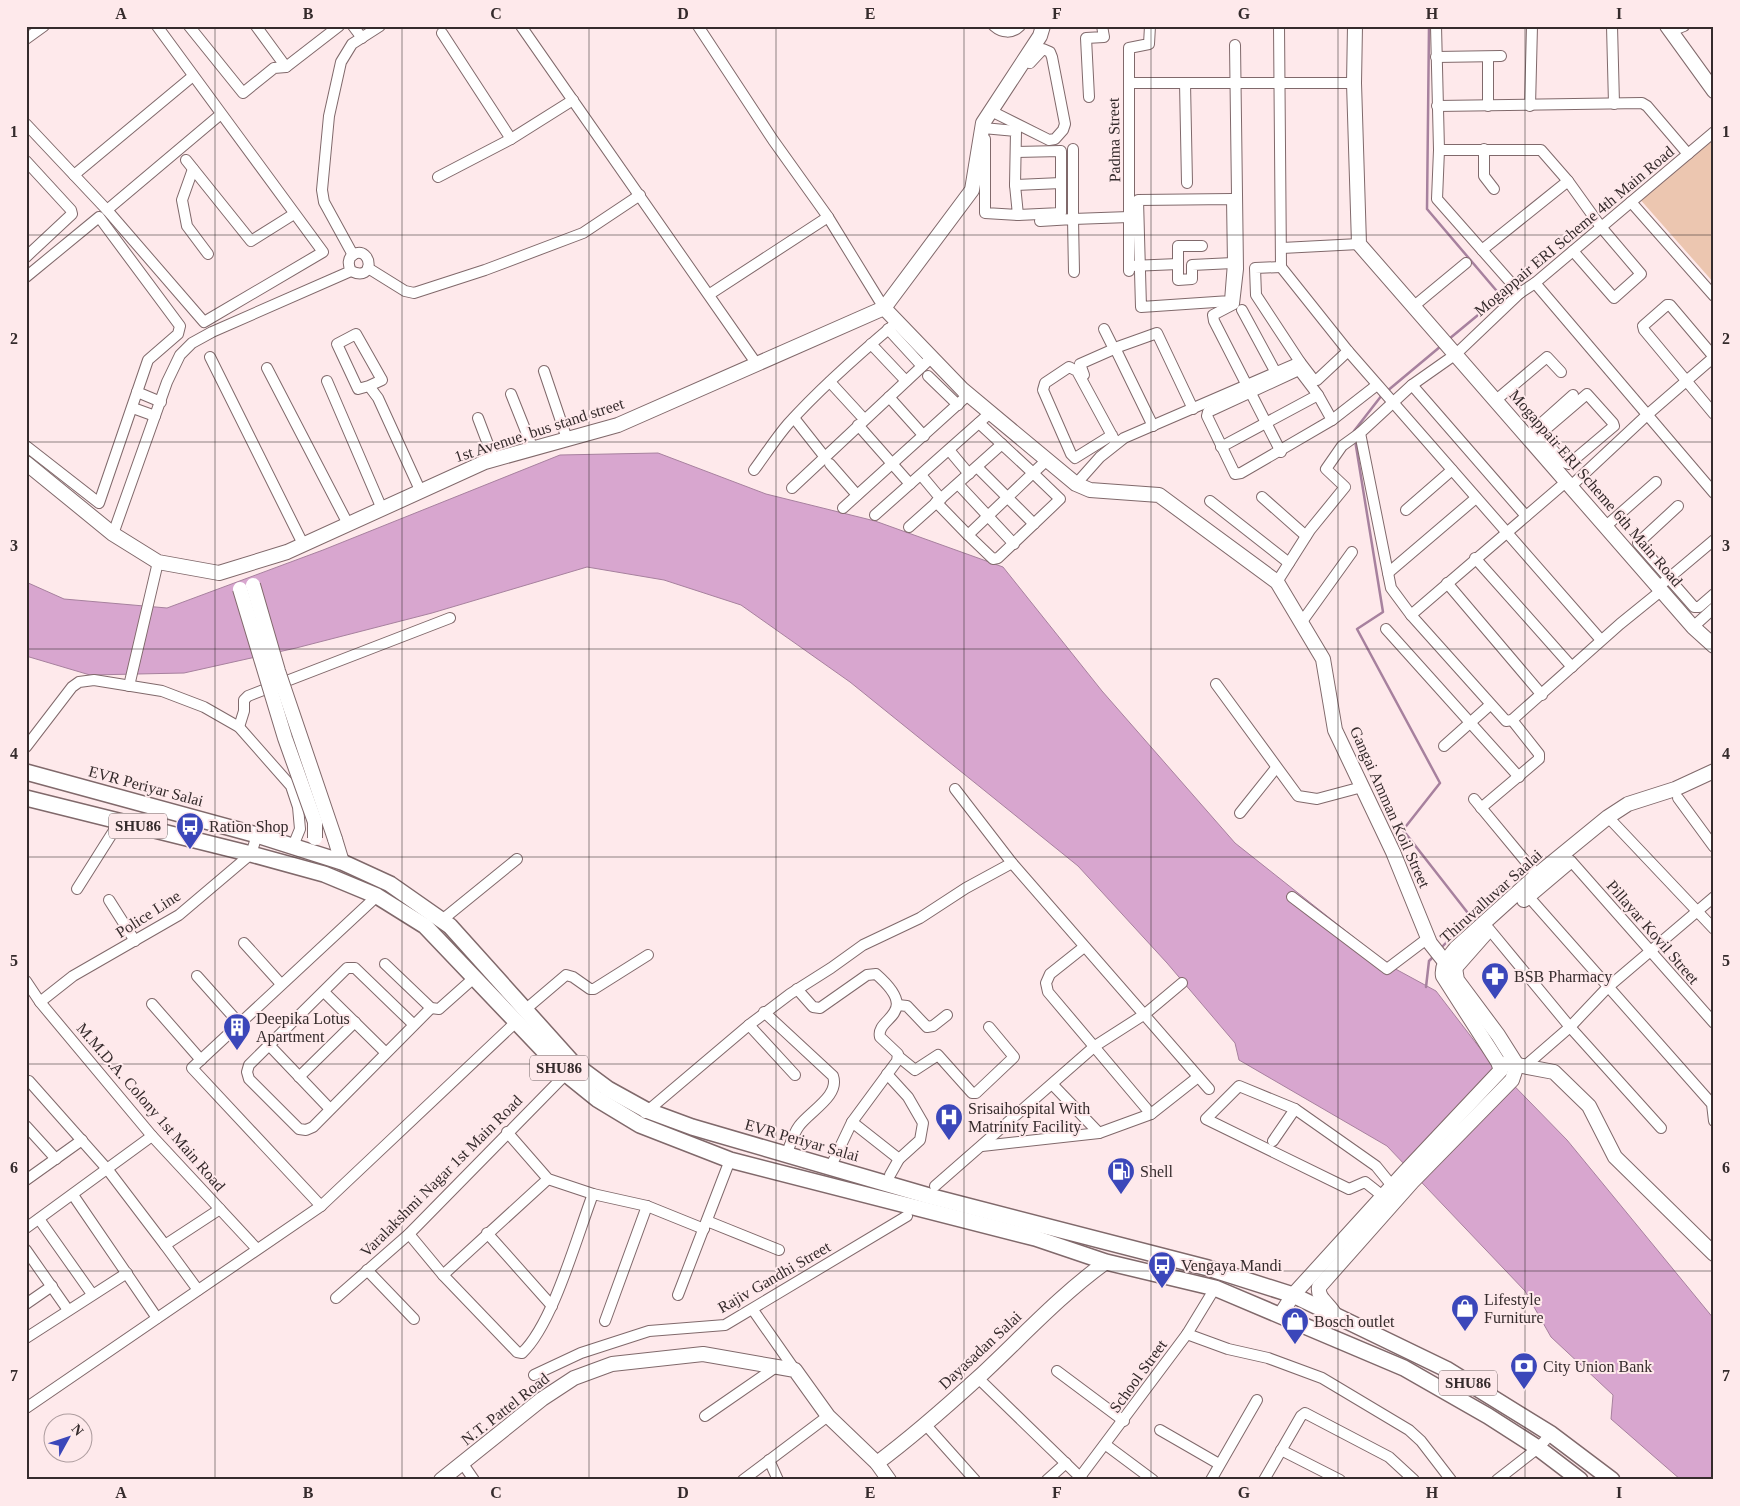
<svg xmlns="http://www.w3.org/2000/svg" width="1740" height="1506" viewBox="0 0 1740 1506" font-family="'Times New Roman',serif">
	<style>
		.green { fill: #ecc6b0 }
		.water { fill: #d8a6cf; stroke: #a7819e }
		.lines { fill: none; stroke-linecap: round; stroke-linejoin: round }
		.stream { stroke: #a7819e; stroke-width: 2.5 }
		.street-casing { stroke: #80696b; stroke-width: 12 }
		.secondary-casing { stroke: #80696b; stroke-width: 16 }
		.primary-casing { stroke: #80696b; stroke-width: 18 }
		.street { stroke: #fff; stroke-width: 10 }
		.secondary { stroke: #fff; stroke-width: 14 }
		.primary { stroke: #fff; stroke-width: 15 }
		.secondary-bridge-casing { stroke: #80696b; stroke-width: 16; stroke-linecap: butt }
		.secondary-bridge { stroke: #fff; stroke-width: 14 }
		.grid { fill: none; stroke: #352b2c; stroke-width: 1; stroke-opacity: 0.55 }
		.labels { text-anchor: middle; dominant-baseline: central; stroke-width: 4; stroke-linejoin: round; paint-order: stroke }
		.shield { fill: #fee9eb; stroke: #716465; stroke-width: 1 }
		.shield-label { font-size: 15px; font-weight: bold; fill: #352b2c }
		.street-label { font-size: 16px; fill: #352b2c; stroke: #fee9eb }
		.poi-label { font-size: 16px; fill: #352b2c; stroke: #fee9eb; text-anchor: start }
		.neatline { fill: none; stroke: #352b2c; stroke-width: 2 }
		.grid-label { font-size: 16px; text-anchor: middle; font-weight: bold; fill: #352b2c }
	</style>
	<rect width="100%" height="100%" fill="#fee9eb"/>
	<path class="green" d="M1714,132V283L1638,197Z"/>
	<path class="water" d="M658,453L766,494L875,521L1003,567L1102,691L1235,843L1390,966L1436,991L1489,1060L1567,1140L1714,1319V1480H1681L1611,1419L1613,1395L1551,1337L1525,1291L1387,1146L1239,1060L1235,1043L1167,963L1078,866L850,682L741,605L664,580L587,567L432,613L296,648L184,673L90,675L26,656V582L64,599L167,608L323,550L560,455Z"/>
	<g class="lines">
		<g class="stream">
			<path d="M1429,26L1427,209L1501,296L1449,339"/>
			<path d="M1386,392L1441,346"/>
			<path d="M1354,435V431L1382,395"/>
			<path d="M1355,440L1383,612L1357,629L1440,783L1403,830L1471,917L1440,949"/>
			<path d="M1426,987L1429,961L1435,955"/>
		</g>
		<g class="street-casing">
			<g id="street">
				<path d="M189,26L243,93L274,68L286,67L339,26"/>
				<path d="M256,26L286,67"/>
				<path d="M353,26L362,38"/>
				<path d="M521,26L756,363"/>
				<path d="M698,26L773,140L828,217L884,308"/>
				<path d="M994,26C1002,33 1012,34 1020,26"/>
				<path d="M1279,26L1281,267L1348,351L1601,640"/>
				<path d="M1436,26L1439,150L1437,199L1520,293"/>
				<path d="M1612,26L1614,104"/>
				<path d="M1671,31L1684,26"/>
				<path d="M442,33L511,139"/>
				<path d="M26,39L44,26"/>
				<path d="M1235,45L1238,269L1234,304L1213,315L1214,321L1281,452"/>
				<path d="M1436,57L1501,56"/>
				<path d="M1129,83H1354"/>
				<path d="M1185,83L1187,183"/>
				<path d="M1089,97L1086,38L1104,37L1102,26"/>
				<path d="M1437,106L1642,103L1647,106L1688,154"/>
				<path d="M1488,106V57"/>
				<path d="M1530,106L1532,26"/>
				<path d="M991,111L1049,140L1055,139L1063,130L1065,124L1052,57L1050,52L1043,49L1030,63L1025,59"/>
				<path d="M26,124L107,210L204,322L323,252L157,26"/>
				<path d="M983,128L1016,131L1015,185L1018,215L985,213V139"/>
				<path d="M1073,149V219L1129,217"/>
				<path d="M1484,149V176L1494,189"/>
				<path d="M1439,150H1541L1568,181L1601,227L1641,274L1614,298L1573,251"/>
				<path d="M1016,152L1061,151V213L1018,215"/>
				<path d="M186,160L251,241L294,214"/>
				<path d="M26,161L71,210L72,214L26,257"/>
				<path d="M193,169L182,200L187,226L208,254"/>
				<path d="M74,175L193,76"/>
				<path d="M438,177L511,139L573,100"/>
				<path d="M1015,185L1061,183"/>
				<path d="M1232,199L1233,263L1230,301L1141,307L1138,200Z"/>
				<path d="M1631,202L1714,296"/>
				<path d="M107,210L221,114"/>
				<path d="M1040,221L1073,219L1074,272"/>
				<path d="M1202,246H1178V280L1192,279V265L1233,263"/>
				<path d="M1282,248L1359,244"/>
				<path d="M1482,250L1568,181"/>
				<path d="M353,255L324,202L322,190L329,116L341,62L352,44L380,26"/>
				<path d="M1131,266L1178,264"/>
				<path d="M1281,267L1255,268L1256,295L1300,362"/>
				<path d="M368,268L405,291L414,293L485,270L583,233L640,195"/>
				<path d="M1129,271V48L1149,44L1150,26"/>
				<path d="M26,277L99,217L180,326L178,334L148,360L99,503L26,446"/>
				<path d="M1535,283L1714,493"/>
				<path d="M710,294L828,217"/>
				<path d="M1414,306L1466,263"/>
				<path d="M1242,310L1276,373"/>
				<path d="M888,329L922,366"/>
				<path d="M871,344L906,381"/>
				<path d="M210,357L303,544"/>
				<path d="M1714,357L1670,305H1667L1643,326L1644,330L1714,414"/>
				<path d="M267,368L348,524"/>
				<path d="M1299,370L1318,395L1332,420L1241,473L1235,474L1207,416L1208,412Z"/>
				<path d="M544,371L567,439"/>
				<path d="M1084,375L1080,364L1114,349L1104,329"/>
				<path d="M928,376L958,405"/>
				<path d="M327,381L382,509"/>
				<path d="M830,382L864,419"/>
				<path d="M1412,385L1526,516"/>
				<path d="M369,386L382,380L356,334L337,344L358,389L369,386L378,398L420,490"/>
				<path d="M137,392L161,402"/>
				<path d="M511,394L533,449"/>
				<path d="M889,397L924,436"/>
				<path d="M1496,400L1547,357L1561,372"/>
				<path d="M133,408L155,416"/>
				<path d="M478,418L494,460"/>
				<path d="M794,418L824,456"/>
				<path d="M1332,420L1377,385"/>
				<path d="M979,423L1033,473L968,535L993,559L998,558L1060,499L1033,473L1047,460"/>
				<path d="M858,425L910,484"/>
				<path d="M1153,426L1115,348L1157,333L1193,409"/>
				<path d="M1112,435L1075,458L1071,454L1043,390L1045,383L1069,367L1077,371L1116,443"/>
				<path d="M1527,436L1573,395"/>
				<path d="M1532,441L1587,394L1613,423L1614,426L1569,464L1563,462L1540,434"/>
				<path d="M1221,447L1318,395"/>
				<path d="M949,450L969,474"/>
				<path d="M830,464L857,495"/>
				<path d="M977,467L1034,524"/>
				<path d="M754,470C765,455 776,438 788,424C821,387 859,354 897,322"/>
				<path d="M921,475L941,499"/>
				<path d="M958,484L1014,544"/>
				<path d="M1076,484L1100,457L1124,438L1300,362L1313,379L1317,380L1348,351"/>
				<path d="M1571,486L1647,415L1714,357"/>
				<path d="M792,488L931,358"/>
				<path d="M1262,497L1306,536"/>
				<path d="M1210,501L1289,563"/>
				<path d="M936,502L968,535"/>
				<path d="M1678,506L1638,543L1694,607H1699L1714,594"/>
				<path d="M843,508L968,395"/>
				<path d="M1406,510L1452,470"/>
				<path d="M875,515L990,413"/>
				<path d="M1606,526L1656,482"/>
				<path d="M909,527L1002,444"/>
				<path d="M113,534L167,382L180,355L192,343L212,332L351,271C376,283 372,246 354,254C347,258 348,265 351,271"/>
				<path d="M1475,558L1572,667"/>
				<path d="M1388,573L1476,498"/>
				<path d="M1277,582L1310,530L1345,487L1326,469L1342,446L1360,433"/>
				<path d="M1447,583L1542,695"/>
				<path d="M1663,583L1714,540"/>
				<path d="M1662,590L1620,624L1512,720L1506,721L1411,615L1391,588L1360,433L1412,385L1456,354L1520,293L1535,283L1714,132"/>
				<path d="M1411,615L1567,481"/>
				<path d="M1301,623L1352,552"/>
				<path d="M1693,627L1714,608"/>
				<path d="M1386,629L1519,777"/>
				<path d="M1216,684L1298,796L1317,799L1362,787"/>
				<path d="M129,686L158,562"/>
				<path d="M239,727L244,711V700L248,696L450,618"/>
				<path d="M1444,746L1490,705"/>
				<path d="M26,747L72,687L79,682L94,680L162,691L204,707L239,727L291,786L298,807L300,829L293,846"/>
				<path d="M955,789L1012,863L1209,1089"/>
				<path d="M1678,798L1714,847"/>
				<path d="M1474,799L1537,875"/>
				<path d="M1481,808L1539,759V754L1512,720"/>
				<path d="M1240,813L1276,768"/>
				<path d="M1608,817L1714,929"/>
				<path d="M1571,861L1714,1023"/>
				<path d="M77,889L120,821"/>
				<path d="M1528,896L1712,1104L1714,1121"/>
				<path d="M1292,897L1387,969L1428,938"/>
				<path d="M109,900L135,941"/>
				<path d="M442,920L517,859"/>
				<path d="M1489,929L1570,1027L1661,1128"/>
				<path d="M244,943L281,984"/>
				<path d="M1084,947L1050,974L1046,983L1048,992L1151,1114"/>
				<path d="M385,964L431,1008L439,1009L475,977"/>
				<path d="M197,976L239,1023"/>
				<path d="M26,981L40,1002L152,1136L257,1249"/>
				<path d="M797,989L813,1007L820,1008L867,975L876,974C923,1015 875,1017 880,1037L898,1054L897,1061L852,1122L831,1166"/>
				<path d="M324,992L385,1052"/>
				<path d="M40,1002L73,976L179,915L251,854L257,835"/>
				<path d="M152,1004L201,1060"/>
				<path d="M898,1005L907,1006L927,1027L933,1026L947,1015"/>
				<path d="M526,1009L566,975L573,977L590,989H594L648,955"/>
				<path d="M764,1012L833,1076C840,1096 810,1111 799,1126C793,1134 790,1146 786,1155"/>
				<path d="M413,1024L355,968H347L249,1065L247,1072L249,1079L299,1129L306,1130L313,1127L431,1008"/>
				<path d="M749,1025L795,1075"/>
				<path d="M269,1045L330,1109"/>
				<path d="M899,1057L915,1070L938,1055L972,1093H976L1014,1057L989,1027"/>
				<path d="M1524,1067L1570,1027L1607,988L1714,897"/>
				<path d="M887,1074L908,1097L923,1123L920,1140L899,1159L890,1175"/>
				<path d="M299,1077L355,1022"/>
				<path d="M26,1084L29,1081L108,1170L165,1245L220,1209"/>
				<path d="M1053,1085L1099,1133"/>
				<path d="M645,1113L749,1025L790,994L831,968L863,945L920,918L966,888L1012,863"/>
				<path d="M852,1122L899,1159"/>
				<path d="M26,1126L56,1159"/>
				<path d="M507,1132L548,1179L593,1194L647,1206L704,1229"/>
				<path d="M1273,1141L1295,1109"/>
				<path d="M982,1146L1099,1133L1151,1114L1198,1077"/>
				<path d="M26,1180L82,1140"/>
				<path d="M935,1186L1095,1046L1145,1014L1182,983"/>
				<path d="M73,1195L157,1318"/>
				<path d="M1384,1197L1365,1182L1349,1189L1206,1119L1239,1086L1295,1109L1376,1166L1393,1187"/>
				<path d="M321,1206L192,1068L377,896"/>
				<path d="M39,1219L92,1294"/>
				<path d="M707,1221L779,1250"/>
				<path d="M26,1228L152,1136"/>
				<path d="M487,1233L552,1306"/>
				<path d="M409,1234L443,1275L517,1352L522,1353C553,1324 577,1236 593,1194"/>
				<path d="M165,1245L198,1290"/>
				<path d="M26,1250L68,1310"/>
				<path d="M367,1270L414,1319"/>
				<path d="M443,1275L548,1179"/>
				<path d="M678,1295L730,1160"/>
				<path d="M336,1298L409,1234L566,1074"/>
				<path d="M26,1304L52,1286"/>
				<path d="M753,1310L795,1370"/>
				<path d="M605,1321L647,1206"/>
				<path d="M1187,1334L1228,1349L1268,1358L1322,1378L1409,1430L1421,1441L1451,1480"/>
				<path d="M26,1338L127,1273"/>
				<path d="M1057,1371L1124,1421"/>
				<path d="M534,1375L581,1353L649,1331L725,1325L907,1216"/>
				<path d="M978,1378L1083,1480"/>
				<path d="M26,1408L321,1206L516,1022"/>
				<path d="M705,1416L776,1367"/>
				<path d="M925,1424L975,1480"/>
				<path d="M1160,1430L1219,1464"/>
				<path d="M1106,1445L1153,1480"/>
				<path d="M1281,1450L1340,1480"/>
				<path d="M769,1460L778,1480"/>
				<path d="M463,1464L474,1480"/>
				<path d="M1080,1477L1187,1334L1215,1288"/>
				<path d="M743,1480L828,1416"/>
				<path d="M1047,1480L1066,1463"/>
				<path d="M1211,1480L1257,1400"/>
				<path d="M1264,1480L1301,1416L1305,1413L1389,1457L1414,1480"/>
				<path d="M1497,1480L1538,1448L1551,1434"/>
			</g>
		</g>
		<g class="secondary-casing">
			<g id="secondary">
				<path d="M1355,26L1354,83L1359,244L1693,627L1714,646"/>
				<path d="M1667,26L1714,91"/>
				<path d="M884,308L963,390L1076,484L1090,490L1159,495L1277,582L1323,659L1335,730L1393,852L1430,943L1445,962L1455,968"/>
				<path d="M26,463L113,534L158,562L219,573L287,552L485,462L618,425L884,308L972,190L983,123L1040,36L1043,26"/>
				<path d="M335,839L342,862"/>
				<path d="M1524,900L1569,862"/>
				<path d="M1455,968L1485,934"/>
				<path d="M1507,1063L1554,1072L1589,1106L1615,1157L1714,1254"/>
				<path d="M1281,1314L1293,1295L1404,1173L1501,1070L1498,1062L1443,976C1441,965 1449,957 1456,948L1537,875L1608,817L1628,804L1675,789L1714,771"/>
				<path d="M1335,1315C1330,1304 1317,1299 1319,1287L1412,1182L1512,1080L1517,1065L1498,1035L1457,980L1455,968"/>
				<path d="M877,1463C912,1437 946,1407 979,1377C1021,1338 1059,1296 1106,1262"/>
				<path d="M441,1480L542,1399L574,1378L612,1364L703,1354L795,1370L828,1416L877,1463L889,1480"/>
			</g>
		</g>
		<g class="primary-casing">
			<g id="primary">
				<path d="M26,772L257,835L342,862L390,884L450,926L573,1063L608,1089L646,1110L692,1127L929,1196L1208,1268L1293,1295L1446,1369L1551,1434L1612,1480"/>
				<path d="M26,798L251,854L324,874L377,896L425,926L566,1074L597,1099L640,1125L730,1160L1035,1238L1106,1262L1215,1288L1404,1368L1488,1416L1538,1448L1580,1480"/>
			</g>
		</g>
		<use href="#street" class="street"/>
		<use href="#secondary" class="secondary"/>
		<use href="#primary" class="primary"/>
		<g class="secondary-bridge-casing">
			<g id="secondary-bridge">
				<path d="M253,585L278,671L335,839"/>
				<path d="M240,589L285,738L315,822V838"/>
			</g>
		</g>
		<use href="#secondary-bridge" class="secondary-bridge"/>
	</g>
	<path class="grid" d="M215,26V1480M402,26V1480M589,26V1480M776,26V1480M964,26V1480M1151,26V1480M1338,26V1480M1525,26V1480M26,235H1714M26,442H1714M26,649H1714M26,857H1714M26,1064H1714M26,1271H1714"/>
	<defs>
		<g id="bus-pin" transform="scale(1.4375)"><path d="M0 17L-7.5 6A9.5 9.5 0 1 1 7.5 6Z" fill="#3b47ba" stroke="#fee9eb"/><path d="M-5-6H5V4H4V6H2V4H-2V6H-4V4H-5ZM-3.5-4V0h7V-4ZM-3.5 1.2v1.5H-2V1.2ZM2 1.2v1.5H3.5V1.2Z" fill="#fff"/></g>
		<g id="pharmacy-pin" transform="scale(1.4375)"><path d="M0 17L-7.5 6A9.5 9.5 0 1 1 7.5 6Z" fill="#3b47ba" stroke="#fee9eb"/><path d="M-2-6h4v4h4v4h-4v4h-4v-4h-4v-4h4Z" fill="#fff"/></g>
		<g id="building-pin" transform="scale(1.4375)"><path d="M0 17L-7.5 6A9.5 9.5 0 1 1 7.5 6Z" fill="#3b47ba" stroke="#fee9eb"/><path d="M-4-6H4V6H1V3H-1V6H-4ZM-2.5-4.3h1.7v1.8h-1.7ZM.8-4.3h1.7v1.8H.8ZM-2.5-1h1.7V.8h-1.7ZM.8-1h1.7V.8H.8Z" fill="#fff"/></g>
		<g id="hospital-pin" transform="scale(1.4375)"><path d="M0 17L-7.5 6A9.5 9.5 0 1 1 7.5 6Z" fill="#3b47ba" stroke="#fee9eb"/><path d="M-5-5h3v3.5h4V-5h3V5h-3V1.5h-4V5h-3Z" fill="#fff"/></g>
		<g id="fuel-pin" transform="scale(1.4375)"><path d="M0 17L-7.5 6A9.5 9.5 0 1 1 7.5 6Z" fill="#3b47ba" stroke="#fee9eb"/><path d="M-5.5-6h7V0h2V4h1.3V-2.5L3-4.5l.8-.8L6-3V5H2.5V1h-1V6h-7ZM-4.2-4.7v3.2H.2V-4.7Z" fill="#fff"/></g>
		<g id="shop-pin" transform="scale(1.4375)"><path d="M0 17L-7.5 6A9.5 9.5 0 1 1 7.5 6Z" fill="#3b47ba" stroke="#fee9eb"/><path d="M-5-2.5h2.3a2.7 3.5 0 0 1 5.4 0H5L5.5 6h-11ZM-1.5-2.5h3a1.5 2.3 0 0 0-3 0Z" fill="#fff"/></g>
		<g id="bank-pin" transform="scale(1.4375)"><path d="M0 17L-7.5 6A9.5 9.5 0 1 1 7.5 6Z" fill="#3b47ba" stroke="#fee9eb"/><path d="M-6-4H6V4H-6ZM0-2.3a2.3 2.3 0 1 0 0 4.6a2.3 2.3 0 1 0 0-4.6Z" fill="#fff"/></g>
	</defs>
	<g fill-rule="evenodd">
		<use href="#bus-pin" x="190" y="826"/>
		<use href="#pharmacy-pin" x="1495" y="976"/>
		<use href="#building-pin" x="237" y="1027"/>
		<use href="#hospital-pin" x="949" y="1117"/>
		<use href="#fuel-pin" x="1121" y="1171"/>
		<use href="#bus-pin" x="1162" y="1265"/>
		<use href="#shop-pin" x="1465" y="1308"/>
		<use href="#shop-pin" x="1295" y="1321"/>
		<use href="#bank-pin" x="1524" y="1366"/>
	</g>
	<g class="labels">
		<g class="shield">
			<rect x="109" y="813.5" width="58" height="25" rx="4"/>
			<rect x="530" y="1055.5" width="58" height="25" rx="4"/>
			<rect x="1439" y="1370.5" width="58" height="25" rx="4"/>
		</g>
		<g class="shield-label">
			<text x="138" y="826">SHU86</text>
			<text x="559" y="1068">SHU86</text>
			<text x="1468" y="1383">SHU86</text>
		</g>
		<g class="street-label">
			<text transform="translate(1114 140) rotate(-91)">Padma Street</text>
			<text transform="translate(1574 231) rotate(-40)">Mogappair ERI Scheme 4th Main Road</text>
			<text transform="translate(539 430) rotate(-18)">1st Avenue, bus stand street</text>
			<text transform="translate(1596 488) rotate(49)">Mogappair ERI Scheme 6th Main Road</text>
			<text transform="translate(146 786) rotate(15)">EVR Periyar Salai</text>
			<text transform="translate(1390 807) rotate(66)">Gangai Amman Koil Street</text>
			<text transform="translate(1491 896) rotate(-42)">Thiruvalluvar Saalai</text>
			<text transform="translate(148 914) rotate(-33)">Police Line</text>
			<text transform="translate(1653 932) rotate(49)">Pillayar Kovil Street</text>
			<text transform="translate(151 1107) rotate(49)">M.M.D.A. Colony 1st Main Road</text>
			<text transform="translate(802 1140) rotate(16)">EVR Periyar Salai</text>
			<text transform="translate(441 1176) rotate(-45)">Varalakshmi Nagar 1st Main Road</text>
			<text transform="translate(774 1277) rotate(-30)">Rajiv Gandhi Street</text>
			<text transform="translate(980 1350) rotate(-43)">Dayasadan Salai</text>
			<text transform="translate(1138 1376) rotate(-54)">School Street</text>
			<text transform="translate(505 1409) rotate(-38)">N.T. Pattel Road</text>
		</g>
		<g class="poi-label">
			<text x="209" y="826">Ration Shop</text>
			<text x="1514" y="976">BSB Pharmacy</text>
			<text x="256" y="1018">Deepika Lotus<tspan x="256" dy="18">Apartment</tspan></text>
			<text x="968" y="1108">Srisaihospital With<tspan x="968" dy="18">Matrinity Facility</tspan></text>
			<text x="1140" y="1171">Shell</text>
			<text x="1181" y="1265">Vengaya Mandi</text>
			<text x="1484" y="1299">Lifestyle<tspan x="1484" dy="18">Furniture</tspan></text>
			<text x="1314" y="1321">Bosch outlet</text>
			<text x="1543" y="1366">City Union Bank</text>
		</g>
	</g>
	<rect width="1740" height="1506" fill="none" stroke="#fee9eb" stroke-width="55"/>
	<g transform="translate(68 1438) rotate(50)"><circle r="24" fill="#fee9eb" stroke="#ae9d9f"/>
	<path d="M0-4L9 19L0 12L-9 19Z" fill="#3b47ba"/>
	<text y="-8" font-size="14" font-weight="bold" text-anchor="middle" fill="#352b2c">N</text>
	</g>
	<rect x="28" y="28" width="1684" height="1450" class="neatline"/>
	<g class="grid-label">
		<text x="121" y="19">A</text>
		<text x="308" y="19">B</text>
		<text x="496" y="19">C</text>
		<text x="683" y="19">D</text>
		<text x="870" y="19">E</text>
		<text x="1057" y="19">F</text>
		<text x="1244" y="19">G</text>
		<text x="1432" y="19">H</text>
		<text x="1619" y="19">I</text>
		<text x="14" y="137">1</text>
		<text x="1726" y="137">1</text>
		<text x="14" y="344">2</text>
		<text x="1726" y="344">2</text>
		<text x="14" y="551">3</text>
		<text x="1726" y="551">3</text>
		<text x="14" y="759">4</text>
		<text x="1726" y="759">4</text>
		<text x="14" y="966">5</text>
		<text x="1726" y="966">5</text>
		<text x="14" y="1173">6</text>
		<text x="1726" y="1173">6</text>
		<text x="14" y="1381">7</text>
		<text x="1726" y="1381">7</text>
		<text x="121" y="1498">A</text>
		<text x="308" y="1498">B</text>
		<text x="496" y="1498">C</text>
		<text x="683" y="1498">D</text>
		<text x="870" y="1498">E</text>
		<text x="1057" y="1498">F</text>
		<text x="1244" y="1498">G</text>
		<text x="1432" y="1498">H</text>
		<text x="1619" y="1498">I</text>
	</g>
</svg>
